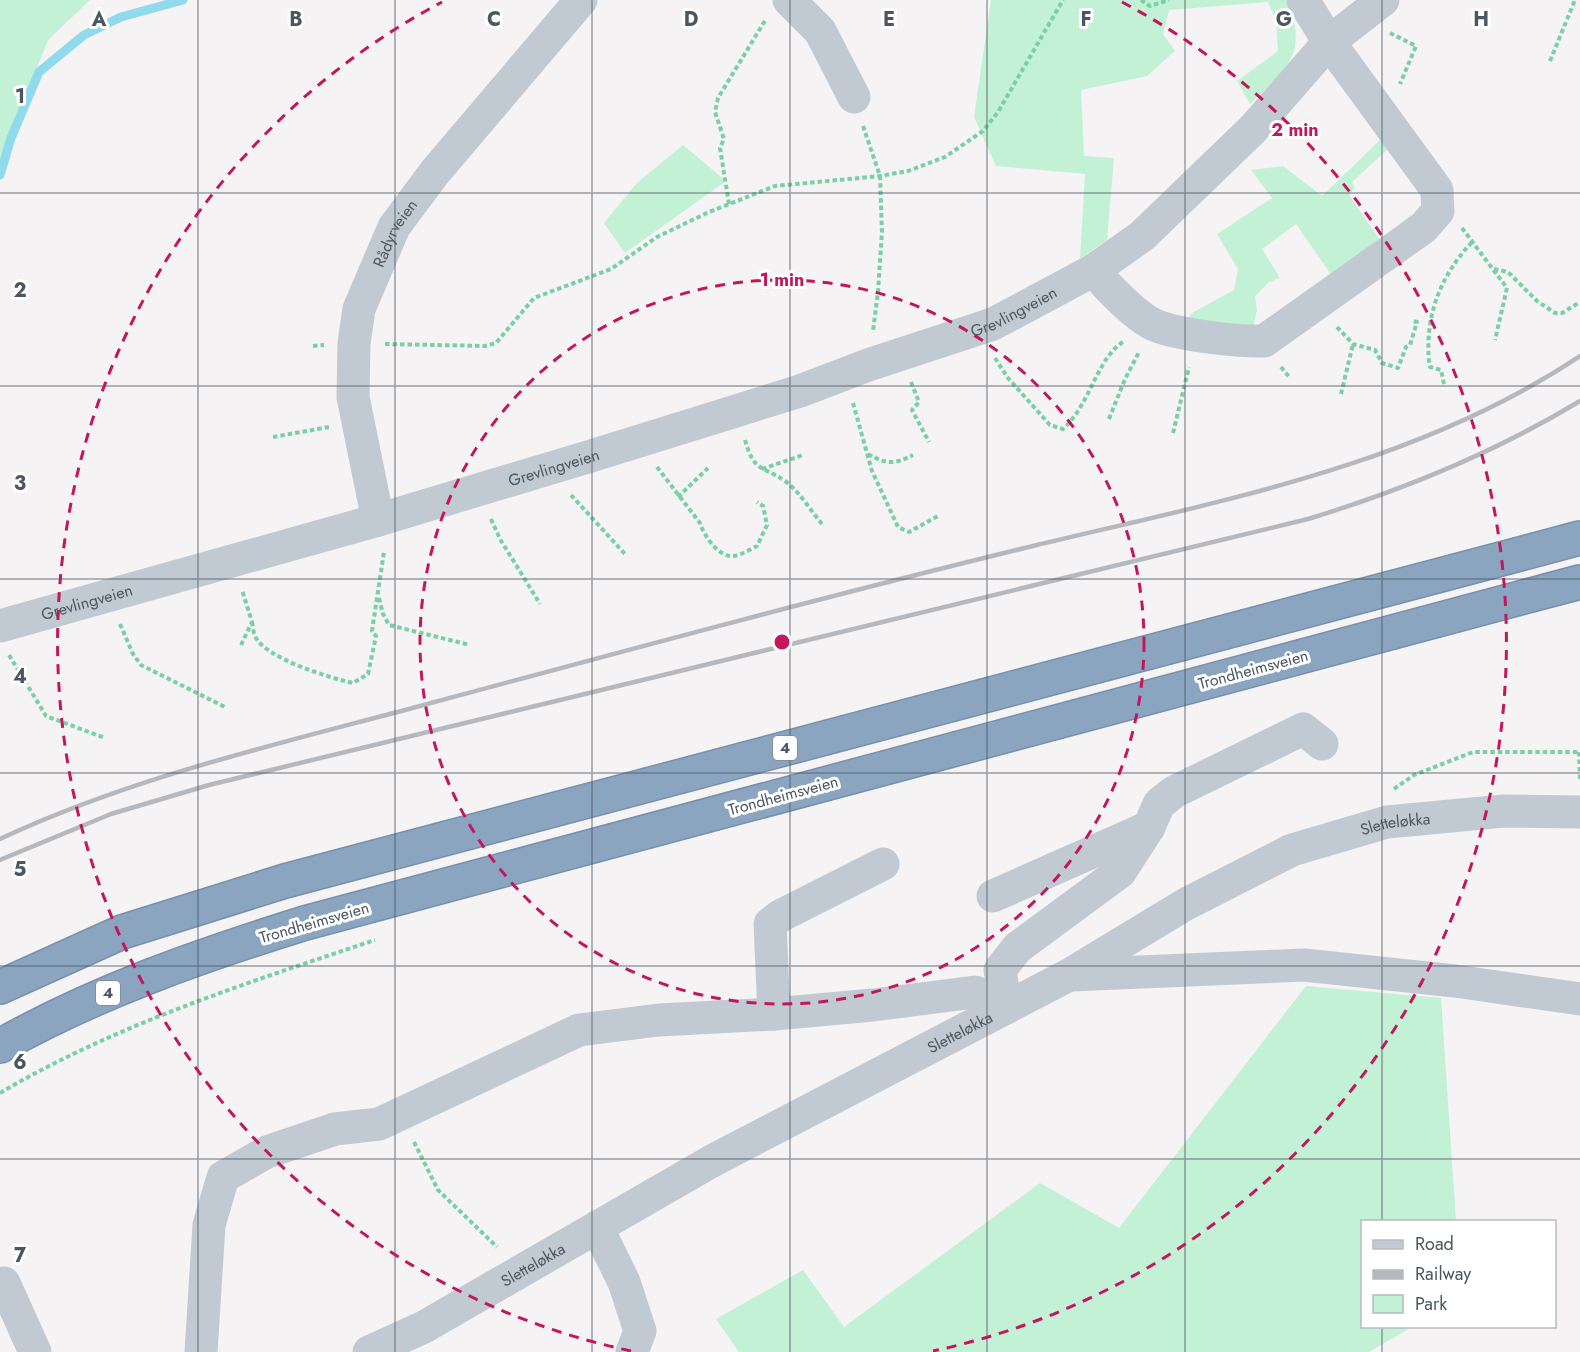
<svg xmlns="http://www.w3.org/2000/svg" width="1580" height="1352" font-family="Jost,sans-serif">
	<style>
		.green { fill: #c3f1d5 }
		.lines { fill: none; stroke-linecap: round; stroke-linejoin: round }
		.stream { stroke: #90daee; stroke-width: 9 }
		.highway-casing { stroke: #7690ad; stroke-width: 36 }
		.path { stroke: #7ad0a6; stroke-width: 4; stroke-dasharray: 4.5 3; stroke-linecap: butt }
		.minor { stroke: #c1cad2; stroke-width: 33 }
		.highway { stroke: #8ba5c1; stroke-width: 33 }
		.rail { stroke: #b5b8bd; stroke-width: 4.5 }
		.grid { fill: none; stroke: #4a5661; stroke-width: 1.5; stroke-opacity: 0.55 }
		.ring { fill: none; stroke: #c2185b; stroke-width: 3; stroke-dasharray: 10 8 }
		.labels { text-anchor: middle; stroke-width: 6; stroke-linejoin: round; paint-order: stroke }
		.shield { fill: #fff; stroke: #808990; stroke-width: 1.5 }
		.shield-label { font-size: 15px; font-weight: bold; fill: #4a5661 }
		.street-label { font-size: 16px; fill: #4a5661; stroke: #fff }
		.grid-label { font-size: 20px; text-anchor: middle; font-weight: bold; fill: #4a5661; stroke: #fff; stroke-width: 6; stroke-linejoin: round; paint-order: stroke }
		.centre { fill: #c2185b; stroke: #fff; stroke-width: 3 }
		.ring-label { font-size: 18px; text-anchor: middle; font-weight: bold; fill: #c2185b; stroke: #fff; stroke-width: 6; stroke-linejoin: round; paint-order: stroke }
	</style>
	<rect width="100%" height="100%" fill="#f5f3f3"/>
	<g class="green">
		<path d="M0 0H90L48 40 0 160Z"/>
		<path d="M991 0H1287C1309 54 1287 68 1250 104L1237 81 1278 51 1276 21 1268 2 1169 10 1163 34 1175 51 1147 76 1081 90 1084 156 1114 158 1107 240 1080 259 1085 174 996 166 974 117Z"/>
		<path d="M1381 139 1388 149 1352 182 1355 188 1349 195 1380 240 1411 215 1419 221 1339 286 1296 224 1262 249 1280 278 1269 282 1255 296 1257 310 1251 336 1185 323 1192 313 1234 290 1238 269 1217 234 1272 198 1251 170 1283 166 1322 196Z"/>
		<path d="M683 145 726 181 625 253 604 223 636 184Z"/>
		<path d="M1306 986 1441 998 1456 1221 1362 1222V1326L1412 1327 1369 1352H739L716 1319 803 1270 844 1327 1040 1183 1119 1228Z"/>
	</g>
	<g class="lines">
		<path class="stream" d="M0 175 11 138 39 72 84 35 121 17 183 0"/>
		<g class="highway-casing">
			<g id="highway">
				<path d="M0 987 122 932 285 881 1580 538"/>
				<path d="M0 1046C96 992 199 956 305 923L1580 582"/>
			</g>
		</g>
		<g class="path">
			<path d="M1141 0 1150 6 1169 0"/>
			<path d="M1390 33 1416 46 1400 84"/>
			<path d="M1550 61 1575 0"/>
			<path d="M863 126 880 176 882 232 878 292 873 331"/>
			<path d="M729 204 720 148 724 139 715 112 718 98 766 19"/>
			<path d="M1462 228 1507 288 1495 340"/>
			<path d="M1494 269 1508 272 1537 301 1555 313H1562L1580 302"/>
			<path d="M1337 327 1353 344 1375 350 1382 363 1398 368 1406 347 1410 345 1417 322 1413 321"/>
			<path d="M385 344 485 346 496 343 534 298 611 269 657 237 709 212 775 186 880 176 908 171 945 157 983 131 998 112 1063 0"/>
			<path d="M313 346 324 345"/>
			<path d="M995 358 1008 378 1050 425 1063 429C1090 405 1097 358 1123 342"/>
			<path d="M1281 367 1289 377"/>
			<path d="M911 382 919 402 912 410 929 442"/>
			<path d="M1444 384 1441 370 1430 367 1429 361C1425 314 1441 275 1473 241"/>
			<path d="M1341 394 1353 344"/>
			<path d="M853 403 872 471 898 527 909 532 938 516"/>
			<path d="M1109 419 1125 379 1139 352"/>
			<path d="M1173 433 1189 367"/>
			<path d="M273 437 329 427"/>
			<path d="M745 440C754 472 761 465 785 481 799 491 811 511 822 524"/>
			<path d="M868 454C886 464 894 465 913 455"/>
			<path d="M657 467 700 523C704 536 719 558 734 556 741 555 751 549 757 546L767 525 763 506 757 502"/>
			<path d="M762 469 803 455"/>
			<path d="M571 495 625 554"/>
			<path d="M678 497 708 468"/>
			<path d="M491 519 500 539 540 604"/>
			<path d="M379 598 383 614 389 625 470 645"/>
			<path d="M252 622C253 626 253 632 255 636 264 658 330 678 353 683L368 674 376 636 372 631 384 552"/>
			<path d="M120 624 133 654 141 665 227 708"/>
			<path d="M241 645 252 622 242 590"/>
			<path d="M9 655 46 716 105 738"/>
			<path d="M1579 752 1580 781"/>
			<path d="M1394 789 1414 775 1473 752H1580"/>
			<path d="M0 1093C117 1024 247 983 375 940"/>
			<path d="M414 1142 438 1190 497 1247"/>
		</g>
		<g class="minor">
			<path d="M789 0 820 31 854 97"/>
			<path d="M1094 270C1106 286 1138 319 1157 326 1180 335 1238 342 1264 341L1423 228 1438 211 1437 190 1329 42 1303 0"/>
			<path id="s1" d="M378 520 353 397 354 343 359 309 394 227 435 172 581 0"/>
			<path id="s2" d="M0 626 378 520 591 456 800 391 868 365 993 324 1094 270 1142 236 1253 129 1329 42 1383 0"/>
			<path d="M993 896 1149 827"/>
			<path d="M1071 975 1304 965 1455 981 1580 999"/>
			<path d="M1006 1008 1000 970 1017 948 1120 872 1149 827 1159 804 1174 792 1303 729 1322 744"/>
			<path d="M774 1014 770 924 780 916 883 864"/>
			<path d="M597 1227 624 1282 640 1331 632 1352"/>
			<path d="M4 1283 35 1352"/>
			<path d="M201 1352 209 1225 223 1177 267 1152 335 1129 379 1124 579 1030 659 1020 774 1014 873 1005 975 992 1006 1008"/>
			<path id="s3" d="M369 1352 424 1327 712 1161 1067 976 1186 904 1292 850 1387 822 1504 811 1580 812"/>
		</g>
		<use href="#highway" class="highway"/>
		<g class="rail">
			<path d="M0 839C133 777 278 744 420 706 624 651 827 596 1033 546 1220 501 1417 465 1580 356"/>
			<path d="M0 860 111 814 209 785 1308 519C1403 490 1494 453 1580 401"/>
		</g>
	</g>
	<path class="grid" d="M198 0V1352M395 0V1352M592 0V1352M790 0V1352M987 0V1352M1185 0V1352M1382 0V1222M0 193H1580M0 386H1580M0 579H1580M0 773H1580M0 966H1580M0 1159H1580M1382 1326V1352"/>
	<g class="ring">
		<circle cx="782" cy="642" r="362"/>
		<path d="M631 1351A725 725 0 0 1 442 2M1122 2A725 725 0 0 1 933 1351"/>
	</g>
	<g class="labels">
		<g class="shield">
			<rect x="773" y="736" width="24" height="24" rx="4.5"/>
			<rect x="96" y="981" width="24" height="24" rx="4.5"/>
		</g>
		<g class="shield-label">
			<text x="785" y="753">4</text>
			<text x="108" y="998">4</text>
		</g>
		<g class="street-label">
			<text dy="6" stroke="none"><textPath href="#s1" startOffset="298">Rådyrveien</textPath></text>
			<text dy="6" stroke="none"><textPath href="#s2" startOffset="1062">Grevlingveien</textPath></text>
			<text dy="6" stroke="none"><textPath href="#s2" startOffset="576">Grevlingveien</textPath></text>
			<text dy="6" stroke="none"><textPath href="#s2" startOffset="90">Grevlingveien</textPath></text>
			<text transform="translate(1253 669) rotate(-15)" y="6">Trondheimsveien</text>
			<text transform="translate(783 795) rotate(-15)" y="6">Trondheimsveien</text>
			<text dy="6" stroke="none"><textPath href="#s3" startOffset="1158">Sletteløkka</textPath></text>
			<text transform="translate(314 922) rotate(-16)" y="6">Trondheimsveien</text>
			<text dy="6" stroke="none"><textPath href="#s3" startOffset="672">Sletteløkka</textPath></text>
			<text dy="6" stroke="none"><textPath href="#s3" startOffset="186">Sletteløkka</textPath></text>
		</g>
	</g>
	<g class="grid-label">
		<text x="99" y="26">A</text>
		<text x="296" y="26">B</text>
		<text x="494" y="26">C</text>
		<text x="691" y="26">D</text>
		<text x="889" y="26">E</text>
		<text x="1086" y="26">F</text>
		<text x="1284" y="26">G</text>
		<text x="1481" y="26">H</text>
		<text x="20" y="103">1</text>
		<text x="20" y="297">2</text>
		<text x="20" y="490">3</text>
		<text x="20" y="683">4</text>
		<text x="20" y="876">5</text>
		<text x="20" y="1069">6</text>
		<text x="20" y="1262">7</text>
	</g>
	<circle cx="782" cy="642" r="9" class="centre"/>
	<g class="ring-label">
		<text x="1295" y="136">2 min</text>
		<text x="782" y="286">1 min</text>
	</g>
	<rect x="1361" y="1220" width="195" height="108" fill="#ffffff" stroke="#b7bbc0" stroke-width="1.5"/>
	<rect x="1373" y="1240" width="30" height="9" fill="#c1cad2" stroke="#b7bbc0" stroke-width="1.5"/>
	<text x="1415" y="1250" font-size="18" fill="#4a5661">Road</text>
	<rect x="1373" y="1270" width="30" height="9" fill="#b5b8bd" stroke="#b7bbc0" stroke-width="1.5"/>
	<text x="1415" y="1280" font-size="18" fill="#4a5661">Railway</text>
	<rect x="1373" y="1295" width="30" height="18" fill="#c3f1d5" stroke="#b7bbc0" stroke-width="1.5"/>
	<text x="1415" y="1310" font-size="18" fill="#4a5661">Park</text>
</svg>
